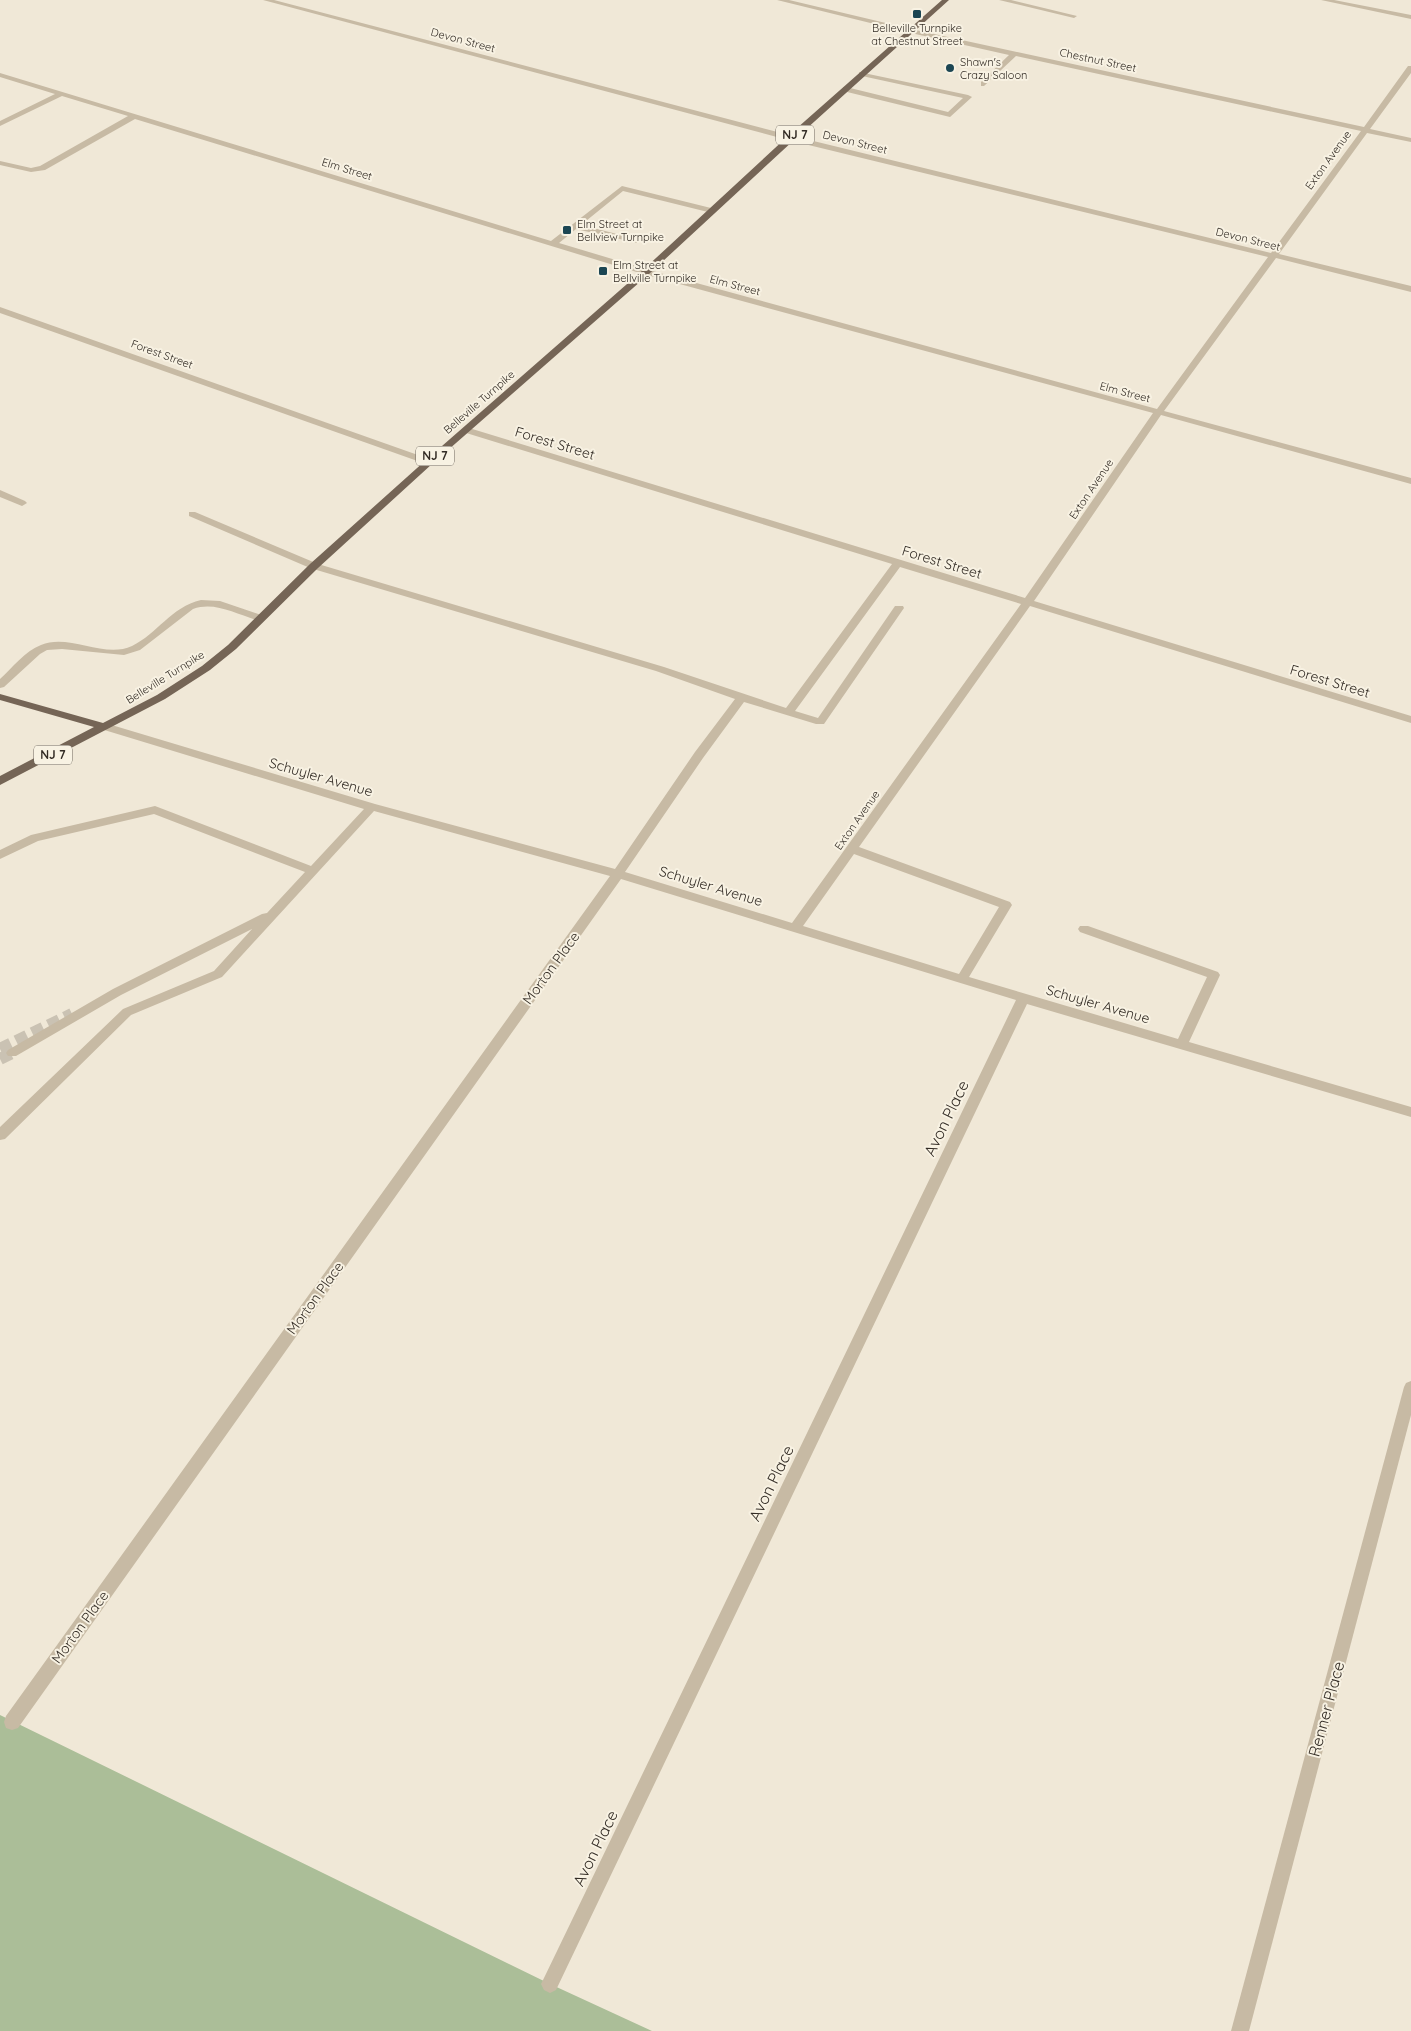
<svg xmlns="http://www.w3.org/2000/svg" width="1411" height="2031" font-family="Quicksand,sans-serif">
	<style>
		.green { fill: #abbe98 }
		.lines { fill: none; stroke-linecap: round; stroke-linejoin: round }
		.minor-tunnel { stroke: #cac2b3; stroke-width: 12; stroke-dasharray: 12 6; stroke-linecap: butt }
		.minor { fill: #c7baa4; fill-rule: evenodd }
		.major { fill: #756556; fill-rule: evenodd }
		.poi-dot { fill: #1c4653; stroke: #f8f2e3; stroke-width: 2 }
		.labels { text-anchor: middle; stroke-width: 4; stroke-linejoin: round; paint-order: stroke }
		.far-poi-label { font-size: 11px; fill: #332c25; stroke: #f8f2e3; text-anchor: start }
		.far-street-label { font-size: 11px; fill: #332c25; stroke: #f8f2e3 }
		.shield { fill: #f8f2e3; stroke: #6e675e; stroke-width: 1 }
		.shield-label { font-size: 12px; font-weight: bold; fill: #332c25 }
		.street-label { font-size: 14px; fill: #332c25; stroke: #f8f2e3 }
		.near-street-label { font-size: 16px; fill: #332c25; stroke: #f8f2e3 }
	</style>
	<rect width="100%" height="100%" fill="#f0e8d7"/>
	<path class="green" d="M0 1715 550 1984 652 2031H0Z"/>
	<g class="lines">
		<g class="minor-tunnel">
			<path d="M0 1049 72 1014"/>
			<path d="M0 1059 12 1053"/>
		</g>
		<g class="minor">
			<path d="M263 0H274L793 136 1271 253 1361 131 1016 56 984 86H981V82L1009 55 911 33 777 0H789L911 29 1364 127 1408 66H1411V73L1370 129 1411 138V142L1367 133 1279 254 1411 286V292L1276 258 1164 411 1411 478V484L1161 415 1034 601 1411 716V723L1030 606 859 847 1010 902 1012 905 969 977 1178 1039 1207 977 1080 932 1078 929 1080 926H1088L1218 972 1220 975 1189 1042 1411 1107V1117L1027 1004 556 1990 550 1993 544 1990 541 1984 544 1978 1016 1000 621 879 18 1728 12 1730 6 1728 4 1722 6 1716 610 876 374 811 222 977 131 1015 5 1139 0 1140V1127L123 1009 214 971 252 929 121 995 16 1056H8L6 1053 8 1050 113 989 262 914 267 913 305 872 154 814 38 841 0 859V850L31 835 155 806 311 866 364 809 101 729 100 727 101 725 105 723 375 804 615 869 695 752 735 699 656 671 310 568 189 516V512H195L318 564 664 667 786 708 892 564 463 432V428H469L1025 598 1153 413 643 274 135 119 45 170 31 172 0 165V161L31 168 40 166 128 116 62 96 0 126V121L55 94 0 77V73L551 241 622 186 715 209V213H712L623 191 581 225 637 239V243L576 229 559 243 649 270 1157 409 1268 257 788 140ZM900 567 1021 604 792 923 625 872 703 758 744 702 816 724H824L904 608 903 606H895L818 718 795 711ZM854 854 999 907 959 974 803 926Z"/>
			<path d="M999 0H1011L1077 16 1074 18Z"/>
			<path d="M1321 0H1334L1411 15V19Z"/>
			<path d="M859 72 968 95 972 97 950 117 843 91V87H846L948 112 963 98 862 76H859Z"/>
			<path d="M0 307 432 460 434 462 429 465 426 464 0 313Z"/>
			<path d="M0 490 25 501 27 503 22 506 0 497Z"/>
			<path d="M201 600 220 601 264 616 265 618 260 621C237 615 216 601 193 609L140 650 124 655 62 649 47 650 40 654 4 687 0 688V679C12 668 25 651 41 645 69 633 104 659 132 646 157 634 171 607 201 600Z"/>
			<path d="M1411 1381V1415L1249 2031H1231L1404 1387 1406 1383Z"/>
		</g>
		<path class="major" d="M942 0H949L794 140 649 274 432 464 318 568 236 649 210 670 165 699 0 785V776L94 727 0 700V694L103 723 157 695 202 666 228 645 310 564 426 460 643 270 788 136Z"/>
	</g>
	<g class="poi-dot">
		<rect x="912" y="9" width="10" height="10" rx="2.5"/>
		<circle cx="950" cy="68" r="5"/>
		<rect x="562" y="225" width="10" height="10" rx="2.5"/>
		<rect x="598" y="266" width="10" height="10" rx="2.5"/>
	</g>
	<g class="labels">
		<g class="far-poi-label">
			<text x="917" y="32" text-anchor="middle">Belleville Turnpike<tspan x="917" dy="13">at Chestnut Street</tspan></text>
			<text x="960" y="66">Shawn's<tspan x="960" dy="13">Crazy Saloon</tspan></text>
			<text x="577" y="228">Elm Street at<tspan x="577" dy="13">Bellview Turnpike</tspan></text>
			<text x="613" y="269">Elm Street at<tspan x="613" dy="13">Bellville Turnpike</tspan></text>
		</g>
		<g class="far-street-label">
			<text transform="translate(463 40) rotate(15)" y="4">Devon Street</text>
			<text transform="translate(1098 60) rotate(12)" y="4">Chestnut Street</text>
			<text transform="translate(855 142) rotate(14)" y="4">Devon Street</text>
			<text transform="translate(1328 160) rotate(-54)" y="4">Exton Avenue</text>
			<text transform="translate(347 169) rotate(17)" y="4">Elm Street</text>
			<text transform="translate(1248 239) rotate(14)" y="4">Devon Street</text>
			<text transform="translate(735 285) rotate(15)" y="4">Elm Street</text>
			<text transform="translate(162 354) rotate(20)" y="4">Forest Street</text>
			<text transform="translate(1125 392) rotate(15)" y="4">Elm Street</text>
			<text transform="translate(479 402) rotate(-41)" y="4">Belleville Turnpike</text>
			<text transform="translate(1091 489) rotate(-56)" y="4">Exton Avenue</text>
			<text transform="translate(165 677) rotate(-32)" y="4">Belleville Turnpike</text>
			<text transform="translate(857 820) rotate(-55)" y="4">Exton Avenue</text>
		</g>
		<g class="shield">
			<rect x="776" y="125.5" width="38" height="19" rx="4"/>
			<rect x="416" y="446.5" width="38" height="19" rx="4"/>
			<rect x="34" y="745.5" width="38" height="19" rx="4"/>
		</g>
		<g class="shield-label">
			<text x="795" y="139">NJ 7</text>
			<text x="435" y="460">NJ 7</text>
			<text x="53" y="759">NJ 7</text>
		</g>
		<g class="street-label">
			<text transform="translate(555 443) rotate(17)" y="5">Forest Street</text>
			<text transform="translate(942 562) rotate(17)" y="5">Forest Street</text>
			<text transform="translate(1330 681) rotate(17)" y="5">Forest Street</text>
			<text transform="translate(321 777) rotate(16)" y="5">Schuyler Avenue</text>
			<text transform="translate(711 886) rotate(17)" y="5">Schuyler Avenue</text>
			<text transform="translate(551 968) rotate(-54)" y="5">Morton Place</text>
			<text transform="translate(1098 1004) rotate(16)" y="5">Schuyler Avenue</text>
			<text transform="translate(315 1298) rotate(-54)" y="5">Morton Place</text>
			<text transform="translate(80 1627) rotate(-54)" y="5">Morton Place</text>
		</g>
		<g class="near-street-label">
			<text transform="translate(946 1118) rotate(-64)" y="6">Avon Place</text>
			<text transform="translate(771 1483) rotate(-64)" y="6">Avon Place</text>
			<text transform="translate(1326 1709) rotate(-75)" y="6">Renner Place</text>
			<text transform="translate(595 1848) rotate(-64)" y="6">Avon Place</text>
		</g>
	</g>
</svg>
